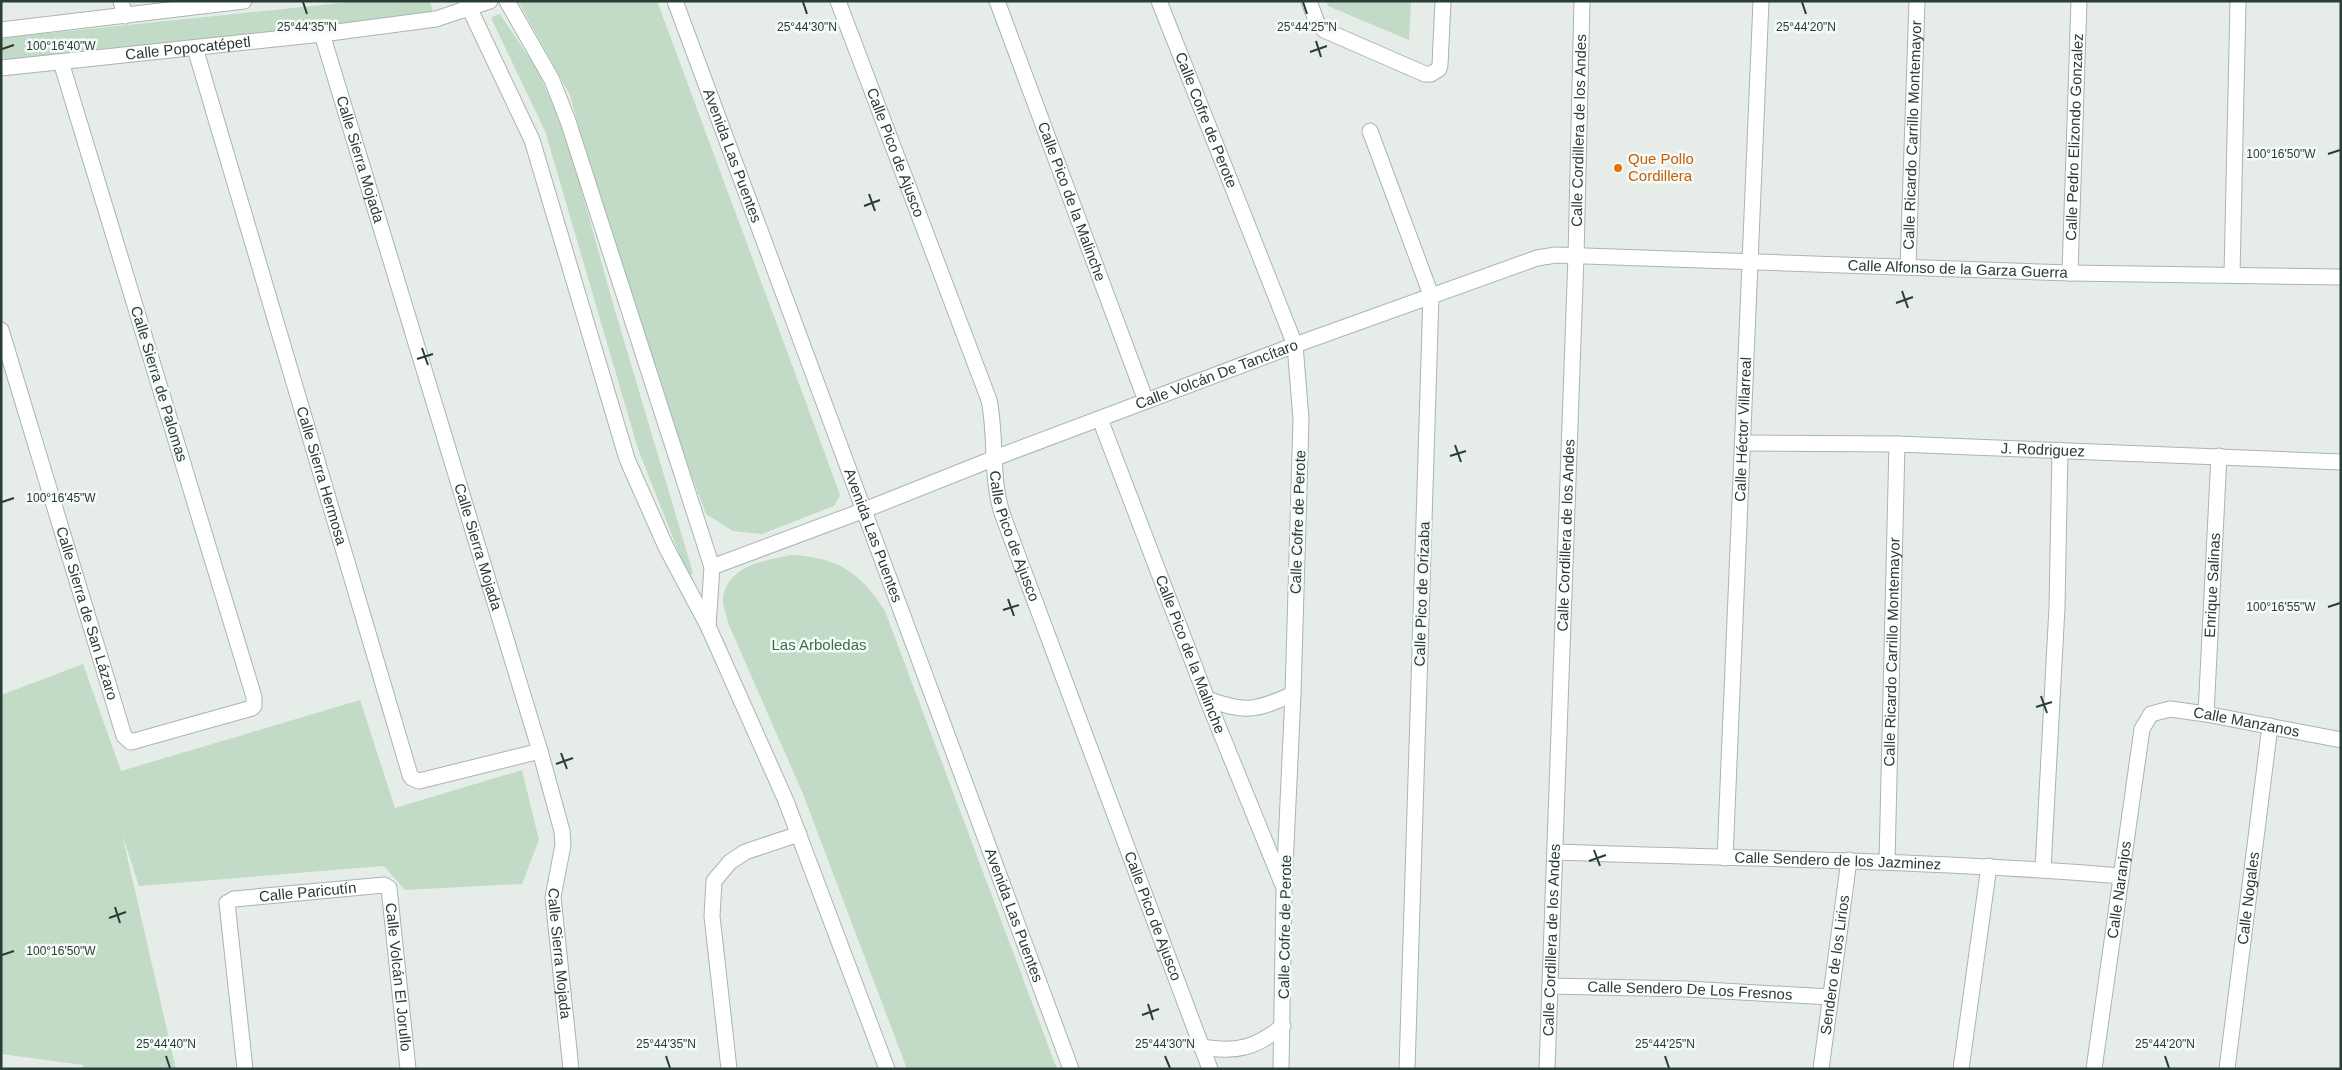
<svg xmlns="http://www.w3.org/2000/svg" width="2342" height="1070" font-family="Helvetica,sans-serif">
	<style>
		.green { fill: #c1dbc7 }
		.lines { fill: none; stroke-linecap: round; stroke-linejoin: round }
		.minor-casing { stroke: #a9b5b0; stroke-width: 17 }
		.tertiary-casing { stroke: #a9b5b0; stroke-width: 17 }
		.minor { stroke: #fff; stroke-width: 15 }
		.tertiary { stroke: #fff; stroke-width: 15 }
		.ticks { fill: none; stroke: #273d36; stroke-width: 2 }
		.food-dot { fill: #e8710a; stroke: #f6faf8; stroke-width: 2 }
		.labels { text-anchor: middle; stroke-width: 5; stroke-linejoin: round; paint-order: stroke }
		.street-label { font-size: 15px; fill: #273d36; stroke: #f6faf8 }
		.food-label { font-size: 15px; fill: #c56008; stroke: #f6faf8; text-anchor: start }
		.park-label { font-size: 15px; fill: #366f48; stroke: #f6faf8 }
		.ticks-label { font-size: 12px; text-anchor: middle; fill: #273d36; stroke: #f6faf8; stroke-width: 5; stroke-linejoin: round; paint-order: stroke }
	</style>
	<rect width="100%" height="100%" fill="#e6ede9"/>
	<g class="green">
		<path d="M360 1H430L435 18 4 61 1 38Z"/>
		<path d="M518 1H657L838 489 840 496 834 506 762 534 733 531 706 514 690 472 588 161 570 95Z"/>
		<path d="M1326 1H1411L1409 40 1328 6Z"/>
		<path d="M500 14 536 68 565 131 614 307 693 573 688 576 638 449 545 131 492 20V17Z"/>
		<path d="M791 555C838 557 861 573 885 611L1057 1069H907L803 794 728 623C727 616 722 604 723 597 730 564 764 561 791 555Z"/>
		<path d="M83 664 121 771 360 700 395 808 522 770 539 840 522 884 405 890 384 866 139 886 122 834 176 1069H83V1065L1 1054V695Z"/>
	</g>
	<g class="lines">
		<g class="minor-casing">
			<g id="minor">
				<path d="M121 1 125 16"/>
				<path id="s1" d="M838 1 989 400C997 438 990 479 1003 516L1210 1069"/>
				<path id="s2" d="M997 1 1146 401"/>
				<path id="s3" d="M1159 1 1295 345 1301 419 1293 694 1284 889 1281 1069"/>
				<path d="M1309 1 1317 23 1324 30 1425 74H1431L1439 69 1440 65 1443 1"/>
				<path d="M1 30 244 1"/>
				<path id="s4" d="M322 34 540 751 562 831 563 845 553 897 571 1069"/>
				<path id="s5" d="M195 48 410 775 412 778 419 781 540 751"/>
				<path id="s6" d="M1 68 322 34 436 19 490 1"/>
				<path d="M1370 131 1431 295 1407 1069"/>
				<path id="s7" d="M1908 267 1917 1"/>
				<path id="s8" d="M2070 273 2079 1"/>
				<path d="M2232 275 2238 1"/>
				<path id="s9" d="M1 330 124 736 131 742 252 708 254 706V697L61 62"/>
				<path id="s10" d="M1100 419 1207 699 1282 883"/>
				<path id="s11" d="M1744 443 1897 444 2341 462"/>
				<path id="s12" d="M862 511 995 458 1295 345 1537 258 1556 255 2070 273 2341 277"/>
				<path d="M1207 699C1246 713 1255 711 1293 694"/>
				<path id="s13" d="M2206 714 2219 456"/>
				<path id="s14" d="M1556 852C1744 859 1933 860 2121 876"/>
				<path id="s15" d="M1725 858 1761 1"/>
				<path id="s16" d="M1887 861 1897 444"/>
				<path d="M2043 869 2057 607 2060 450"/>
				<path id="s17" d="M1550 986 1687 989 1830 997"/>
				<path d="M1201 1047C1237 1053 1255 1048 1283 1026"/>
				<path id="s18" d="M245 1069 227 903 234 899 384 885 389 888 408 1069"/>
				<path d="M729 1069 712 916 714 881 730 862 745 852 799 834"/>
				<path id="s19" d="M1821 1069 1849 860"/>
				<path d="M1961 1069 1989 866"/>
				<path id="s20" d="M2094 1069 2142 729 2151 714 2170 709 2206 714 2341 740"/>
				<path id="s21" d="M2227 1069 2270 726"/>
			</g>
		</g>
		<g class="tertiary-casing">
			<g id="tertiary">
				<path d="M466 1 532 140 627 459 666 547 708 626 786 801 887 1069"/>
				<path d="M507 1 552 80 568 121 712 567 708 626"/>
				<path id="s22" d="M675 1 1071 1069"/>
				<path d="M712 567 862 511"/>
				<path id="s23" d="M1547 1069 1576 256 1582 1"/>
			</g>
		</g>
		<use href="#minor" class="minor"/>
		<use href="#tertiary" class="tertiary"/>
	</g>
	<path class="ticks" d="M303 2 307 14M803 2 807 14M1303 2 1307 14M1802 2 1806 14M1316 41 1321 57M2 49 14 45M1310 52 1327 46M2328 154 2340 150M869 194 875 211M864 206 880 200M1902 291 1908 308M1896 303 1913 297M422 348 428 365M417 359 433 354M1455 445 1461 462M1450 456 1466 451M2 502 14 498M1008 599 1014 616M2328 607 2340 603M1003 610 1019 605M2041 696 2047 713M2036 707 2052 702M561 753 567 769M556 764 573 758M1594 850 1600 866M1589 861 1606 855M115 907 120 923M109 918 126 912M2 955 14 951M1148 1004 1153 1020M1142 1015 1159 1009M166 1056 170 1068M666 1056 670 1068M1165 1056 1170 1068M1665 1056 1669 1068M2165 1056 2169 1068"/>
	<circle class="food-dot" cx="1618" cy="168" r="5"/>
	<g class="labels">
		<g class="street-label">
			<text dy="5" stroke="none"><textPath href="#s6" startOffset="188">Calle Popocatépetl</textPath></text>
			<text dy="5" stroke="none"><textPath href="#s3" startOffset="128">Calle Cofre de Perote</textPath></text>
			<text dy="5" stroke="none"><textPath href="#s23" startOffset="939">Calle Cordillera de los Andes</textPath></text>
			<text dy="5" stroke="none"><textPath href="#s7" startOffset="132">Calle Ricardo Carrillo Montemayor</textPath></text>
			<text dy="5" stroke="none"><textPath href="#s8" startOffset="136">Calle Pedro Elizondo Gonzalez</textPath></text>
			<text dy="5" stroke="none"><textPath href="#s1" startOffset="162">Calle Pico de Ajusco</textPath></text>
			<text dy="5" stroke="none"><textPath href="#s22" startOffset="165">Avenida Las Puentes</textPath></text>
			<text dy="5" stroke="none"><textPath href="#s4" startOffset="131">Calle Sierra Mojada</textPath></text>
			<text dy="5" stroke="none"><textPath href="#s2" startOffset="214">Calle Pico de la Malinche</textPath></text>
			<text dy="5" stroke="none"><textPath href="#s12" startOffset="1142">Calle Alfonso de la Garza Guerra</textPath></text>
			<text dy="5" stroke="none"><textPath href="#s12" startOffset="380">Calle Volcán De Tancítaro</textPath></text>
			<text transform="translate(159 384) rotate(73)" y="5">Calle Sierra de Palomas</text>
			<text dy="5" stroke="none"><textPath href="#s15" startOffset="429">Calle Héctor Villarreal</textPath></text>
			<text dy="5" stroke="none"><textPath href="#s11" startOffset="299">J. Rodriguez</textPath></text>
			<text dy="5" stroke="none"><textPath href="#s5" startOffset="446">Calle Sierra Hermosa</textPath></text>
			<text transform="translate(1298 522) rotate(-88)" y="5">Calle Cofre de Perote</text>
			<text dy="5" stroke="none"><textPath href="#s22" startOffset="570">Avenida Las Puentes</textPath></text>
			<text dy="5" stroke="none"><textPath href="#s23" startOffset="534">Calle Cordillera de los Andes</textPath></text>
			<text dy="5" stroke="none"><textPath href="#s1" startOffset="566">Calle Pico de Ajusco</textPath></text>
			<text dy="5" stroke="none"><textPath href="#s4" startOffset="536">Calle Sierra Mojada</textPath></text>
			<text dy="5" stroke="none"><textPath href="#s13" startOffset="129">Enrique Salinas</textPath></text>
			<text transform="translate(1422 594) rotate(-88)" y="5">Calle Pico de Orizaba</text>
			<text dy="5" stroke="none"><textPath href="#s9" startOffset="296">Calle Sierra de San Lázaro</textPath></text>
			<text dy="5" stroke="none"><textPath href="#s16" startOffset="209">Calle Ricardo Carrillo Montemayor</textPath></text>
			<text dy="5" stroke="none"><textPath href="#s10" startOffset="252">Calle Pico de la Malinche</textPath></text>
			<text dy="5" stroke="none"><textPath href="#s20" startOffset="458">Calle Manzanos</textPath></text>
			<text dy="5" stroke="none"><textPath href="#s14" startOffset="282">Calle Sendero de los Jazminez</textPath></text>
			<text dy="5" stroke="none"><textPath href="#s20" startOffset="181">Calle Naranjos</textPath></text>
			<text dy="5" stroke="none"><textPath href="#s18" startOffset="249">Calle Paricutín</textPath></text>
			<text dy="5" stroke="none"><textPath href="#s21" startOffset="172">Calle Nogales</textPath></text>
			<text dy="5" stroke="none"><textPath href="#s22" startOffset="975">Avenida Las Puentes</textPath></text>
			<text dy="5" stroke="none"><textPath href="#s1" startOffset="971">Calle Pico de Ajusco</textPath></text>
			<text transform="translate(1285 927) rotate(-89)" y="5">Calle Cofre de Perote</text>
			<text dy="5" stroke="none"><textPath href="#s23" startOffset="129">Calle Cordillera de los Andes</textPath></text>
			<text dy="5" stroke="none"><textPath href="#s4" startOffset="956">Calle Sierra Mojada</textPath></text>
			<text dy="5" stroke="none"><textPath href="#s19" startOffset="105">Sendero de los Lirios</textPath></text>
			<text dy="5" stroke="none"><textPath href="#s18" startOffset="421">Calle Volcán El Jorullo</textPath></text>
			<text dy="5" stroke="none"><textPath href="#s17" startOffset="140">Calle Sendero De Los Fresnos</textPath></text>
		</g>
		<g class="food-label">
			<text x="1628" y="164">Que Pollo<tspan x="1628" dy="17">Cordillera</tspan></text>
		</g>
		<g class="park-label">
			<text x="819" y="650">Las Arboledas</text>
		</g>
	</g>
	<g class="ticks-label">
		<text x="307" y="31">25°44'35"N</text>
		<text x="807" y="31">25°44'30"N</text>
		<text x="1307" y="31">25°44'25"N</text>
		<text x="1806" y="31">25°44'20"N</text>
		<text x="61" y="50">100°16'40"W</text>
		<text x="2281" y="158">100°16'50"W</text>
		<text x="61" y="502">100°16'45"W</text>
		<text x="2281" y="611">100°16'55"W</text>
		<text x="61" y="955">100°16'50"W</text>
		<text x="166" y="1048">25°44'40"N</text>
		<text x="666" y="1048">25°44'35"N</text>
		<text x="1165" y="1048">25°44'30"N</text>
		<text x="1665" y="1048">25°44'25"N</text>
		<text x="2165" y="1048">25°44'20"N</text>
	</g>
	<rect width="2342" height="1070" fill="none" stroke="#273d36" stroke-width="5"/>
</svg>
